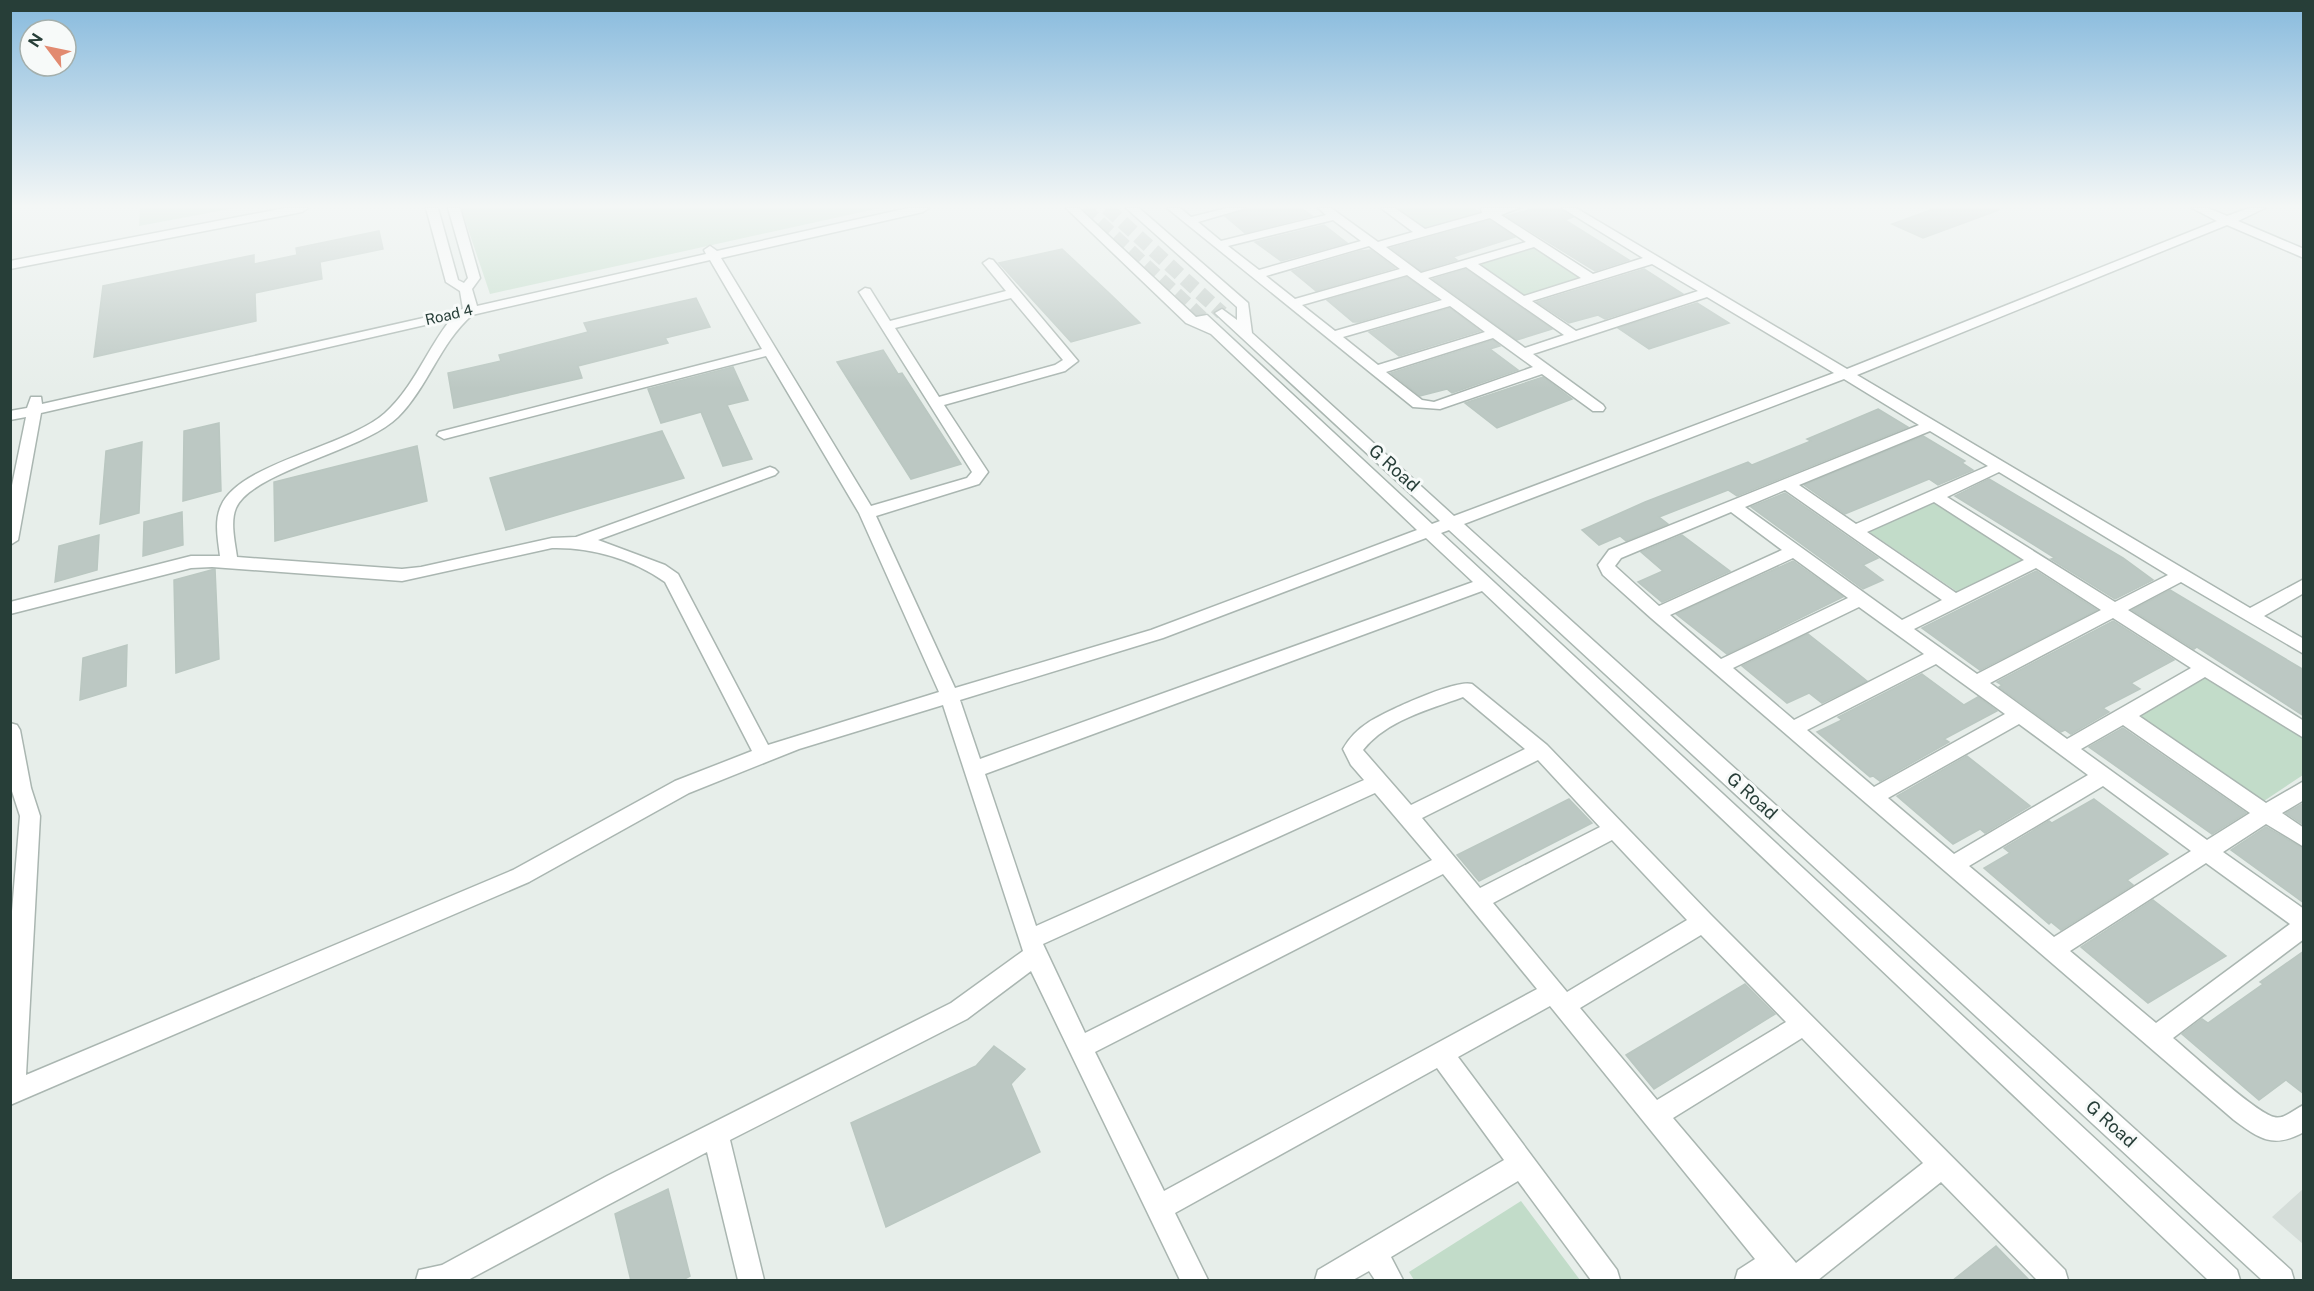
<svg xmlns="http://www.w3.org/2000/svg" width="2314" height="1291" font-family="'Public Sans',sans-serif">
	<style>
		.built { fill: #d5ddd9 }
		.green { fill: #c2dcc9 }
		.building { fill: #bcc8c3; stroke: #bac7c1; stroke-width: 1.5 }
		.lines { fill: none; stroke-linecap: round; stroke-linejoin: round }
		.minor-tunnel { stroke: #c1cbc6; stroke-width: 14; stroke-dasharray: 14 7; stroke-linecap: butt }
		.minor-casing { stroke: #aab6b1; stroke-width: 3 }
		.minor { fill: #fff; fill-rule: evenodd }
		.labels { text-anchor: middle; stroke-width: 6; stroke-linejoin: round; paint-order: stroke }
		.far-street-label { font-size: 15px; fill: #273e38; stroke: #f7faf9 }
		.street-label { font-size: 18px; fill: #273e38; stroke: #f7faf9 }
	</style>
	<rect width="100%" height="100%" fill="#e7eeea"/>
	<path class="built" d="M2303 1189V1244L2272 1217Z"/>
	<g class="green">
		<path d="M140 208H235L139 226Z"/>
		<path d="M461 208H880L490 294Z"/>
		<path d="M1395 208H1474L1480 212 1423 228Z"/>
		<path d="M1535 247 1581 279 1522 296 1477 263Z"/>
		<path d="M1935 501 2026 560 1959 593 1868 531Z"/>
		<path d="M2208 676 2303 737V775L2264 801 2140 716Z"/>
		<path d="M1521 1201 1580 1280H1414L1409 1272Z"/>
	</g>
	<g class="building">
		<path d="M1252 208H1301L1312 216 1245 233 1225 216Z"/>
		<path d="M1537 208H1560L1573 217 1565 220 1629 260 1595 271 1506 216Z"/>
		<path d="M1936 208H1999V210L1923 238 1892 224Z"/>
		<path d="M1490 220 1515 237 1453 257 1457 260 1421 271 1391 248Z"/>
		<path d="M1324 225 1347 243 1281 261 1255 242Z"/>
		<path d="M379 231 383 249 320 262 322 279 255 293 256 321 94 357 103 286 254 255V264L297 255 296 248Z"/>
		<path d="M1062 249 1108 292 1140 323 1071 342 999 263Z"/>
		<path d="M1371 250 1395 268 1316 291 1292 271 1360 251Z"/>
		<path d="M1466 269 1552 329 1517 340 1433 279Z"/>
		<path d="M1644 269 1683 294 1605 319 1598 315 1569 323 1537 302Z"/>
		<path d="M1407 277 1437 299 1358 322H1353L1327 300Z"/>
		<path d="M696 298 710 327 665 338 668 343 578 366 582 378 454 408 448 373 501 361 499 355 588 332 584 323Z"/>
		<path d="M1697 303 1729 323 1649 349 1618 328Z"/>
		<path d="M1450 308 1480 331 1399 356 1369 332Z"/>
		<path d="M1493 340 1500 346 1490 349 1518 370 1452 393 1447 389 1420 396 1391 373Z"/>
		<path d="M883 350 898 374 902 373 961 464 911 479 837 362Z"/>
		<path d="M733 367 748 400 727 405 752 459 723 466 701 412 661 423 648 389Z"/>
		<path d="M1543 377 1572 399 1497 428 1465 403Z"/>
		<path d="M1878 409 1908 427 1737 496 1728 490 1659 517 1668 524 1626 541 1620 536 1599 545 1582 530 1645 502 1748 462 1752 465 1811 441 1807 439Z"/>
		<path d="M219 423 221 491 183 501 184 431Z"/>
		<path d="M662 431 684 478 506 530 490 478Z"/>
		<path d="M1923 436 1965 461 1962 463 1973 470 1938 485 1929 479 1845 514 1804 485Z"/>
		<path d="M142 442 139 513 100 524 106 451Z"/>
		<path d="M417 446 427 501 275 541 274 482Z"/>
		<path d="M1989 479 2123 558 2153 580 2115 599 2051 559 2055 558 1955 496Z"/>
		<path d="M1785 493 1878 558 1863 565 1883 580 1863 589 1751 507Z"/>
		<path d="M182 512 183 545 143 556 144 522Z"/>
		<path d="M99 535 97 570 55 582 59 546Z"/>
		<path d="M1682 535 1730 571 1662 602 1638 582 1663 571 1641 552Z"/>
		<path d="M1793 561 1843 597 1727 654 1676 614Z"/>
		<path d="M215 569 219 659 176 673 174 580Z"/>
		<path d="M2036 571 2097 610 1980 670 1922 628Z"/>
		<path d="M2170 590 2304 670V716L2197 647 2194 649 2132 610Z"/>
		<path d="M2113 621 2174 660 2131 683 2140 689 2103 708 2109 712 2071 734 2065 730 2061 732 1999 687 2002 685 1997 682Z"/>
		<path d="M1808 634 1841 660 1867 681 1822 703 1809 693 1787 703 1742 666Z"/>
		<path d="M127 645 126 686 80 700 83 658Z"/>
		<path d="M1922 674 1964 705 1978 697 1997 711 1944 739 1949 742 1880 781 1873 776 1870 777 1817 732 1842 720 1838 717Z"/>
		<path d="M2123 728 2246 813 2212 834 2089 747Z"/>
		<path d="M1967 756 2030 806 1985 833 1980 829 1953 844 1897 796Z"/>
		<path d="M1569 799 1592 823 1479 881 1457 855Z"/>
		<path d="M2094 799 2168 854 2127 880 2133 885 2061 930 2051 922 2049 924 1984 868 2010 853 2004 848 2049 821 2052 823Z"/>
		<path d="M2304 803V825L2286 813Z"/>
		<path d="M2266 827 2304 849V903L2231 850Z"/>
		<path d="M2153 900 2226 956 2148 1003 2081 947Z"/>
		<path d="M2304 951V1094L2286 1080 2259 1100 2182 1034 2202 1019 2208 1023 2263 984 2260 982Z"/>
		<path d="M1745 984 1775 1014 1654 1089 1626 1055Z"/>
		<path d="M994 1046 1025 1069 1011 1084 1040 1152 886 1227 851 1123 976 1066Z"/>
		<path d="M668 1189 690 1276 681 1281H631L615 1214Z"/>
		<path d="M1996 1246 2030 1281H1952Z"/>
	</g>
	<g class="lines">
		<g class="minor-tunnel">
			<path d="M1084 208 1202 318"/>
			<path d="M1107 208 1222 313"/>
		</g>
		<g class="minor-casing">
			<g id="minor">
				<path d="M285 208H308L302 212 10 269V261Z"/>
				<path d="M426 208H438L458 280 464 283 468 278 448 208H460L480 278 472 289 477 306 706 254 704 250 710 246 717 251 908 208H929L923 212 721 258 871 506 967 478 972 472 859 292 865 288 870 289 890 321 1006 291 983 263 989 259 993 260 1078 361 1065 371 944 405 988 472 979 484 876 516 955 688 1151 630 1417 530 1211 334 1186 323 1066 208H1079L1196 317 1207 315 1432 524 1440 521 1215 313 1222 309 1237 320V307L1126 208H1139L1248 303 1252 333 1454 516 1834 373 1707 297 1533 354 1603 405 1605 408 1603 411H1593L1542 374 1440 409 1413 407 1167 208H1180L1191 217 1227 208H1246L1198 222 1221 241 1326 215 1318 208H1331L1378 242 1413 232 1381 208H1395L1425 229 1482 213 1481 208H1519L1501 215 1593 274 1643 258 1562 208H1576L1847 369 2217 221 2192 208H2208L2227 216 2249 208H2265L2238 221 2304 249V258L2227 225 1857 375 2250 608 2304 579V593L2264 616 2304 639V654L2181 582 2128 610 2304 721V738L2205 677 2139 716 2266 803 2304 781V800L2282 813 2304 828V847L2266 824 2223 852 2304 909V939L2173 1038C2191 1053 2256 1113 2274 1117 2284 1120 2294 1109 2304 1105V1132C2273 1149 2260 1139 2234 1120L1651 618 1603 575 1598 565 1609 550 1919 425 1844 379 1464 524 2291 1270 2294 1280H2262L1449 530 1441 533 2237 1270 2240 1280H2208L1482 591 985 774 1036 926 1364 780 1351 765 1343 749C1349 738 1358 729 1369 722 1385 712 1455 679 1472 684L1547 745 1711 915 2065 1270 2068 1280H2037L1941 1182 1818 1280H1735L1738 1270 1755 1259 1550 1006 1458 1057 1617 1270 1620 1280H1591L1518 1181 1391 1257 1403 1280H1375L1369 1271 1353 1280H1315L1318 1270 1504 1160 1437 1068 1175 1213 1208 1280H1180L1031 971 967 1019 730 1140 764 1280H738L707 1152 468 1280H416L419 1270 442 1265 607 1176 951 1003 1023 951 943 705 799 749 689 793 529 882 10 1105V935L20 816 10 785V723L17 725 20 730 31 788 40 816 26 1075 513 870 675 781 752 751 665 582C633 559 591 547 552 548L402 581 212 567 191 568 10 614V602L191 556H220C218 540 214 521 221 506 239 463 347 447 385 413 414 387 427 349 451 319L41 413 18 540 10 545V495L26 417 10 420V411L27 408 31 397H41L42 404 463 309 460 291 446 282ZM1490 218 1526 242 1421 273 1386 247ZM1333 220 1361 241 1259 270 1228 246ZM1369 246 1400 269 1295 299 1266 276ZM1534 247 1581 278 1524 296 1478 264ZM710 260 762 349 439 432 437 435 444 439 766 356 859 513 939 692 768 745 678 574 665 565 598 540 775 475 778 472 775 469 770 467 576 537 552 538 421 567 402 569 237 557C235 542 230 522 236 508 252 471 364 451 398 417 428 387 440 343 472 315ZM1652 264 1698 291 1576 331 1532 301ZM1466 267 1564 335 1525 348 1428 278ZM1407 275 1442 300 1335 331 1302 305ZM1011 298 1063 360 1055 365 939 397 895 328ZM1450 306 1485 332 1378 365 1343 337ZM1493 338 1533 367 1434 402 1422 400 1386 372ZM1930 431 1988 466 1856 524 1799 485ZM1999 472 2168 575 2115 602 1947 497ZM1785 490 1942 600 1902 620 1745 507ZM1934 502 2024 560 1956 593 1867 532ZM1731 512 1782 550 1659 606 1615 566 1621 558ZM1426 538 1473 582 980 759 960 700 1163 638ZM1793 558 1848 598 1721 659 1670 615ZM2036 568 2101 610 1977 674 1914 629ZM1859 607 1924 654 1794 720 1733 668ZM2113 618 2191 668 2067 739 1990 683ZM1936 664 2005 714 1874 787 1807 730ZM1463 697 1525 749 1411 805 1363 750C1387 720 1428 710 1463 697ZM2019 724 2088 775 1954 854 1888 798ZM2123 725 2250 813 2207 840 2081 749ZM1538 760 1600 827 1480 888 1422 818ZM2103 786 2191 851 2054 937 1969 866ZM1375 793 1432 860 1085 1033 1043 944ZM1612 840 1687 920 1567 992 1493 903ZM2206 863 2290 924 2156 1023 2070 951ZM1443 874 1537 989 1164 1191 1095 1052ZM1701 935 1786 1022 1657 1100 1580 1008ZM1802 1038 1923 1163 1796 1263 1673 1118Z"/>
			</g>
		</g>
		<use href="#minor" class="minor"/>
	</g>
	<linearGradient id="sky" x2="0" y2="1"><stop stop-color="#87badd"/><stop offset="0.53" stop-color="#f4f7f6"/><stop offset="1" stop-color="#f4f7f6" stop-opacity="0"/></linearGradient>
	<rect width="2314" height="389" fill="url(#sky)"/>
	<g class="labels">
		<g class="far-street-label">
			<text transform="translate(449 315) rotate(-13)" y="5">Road 4</text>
		</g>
		<g class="street-label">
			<text transform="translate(1394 468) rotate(42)" y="6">G Road</text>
			<text transform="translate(1752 796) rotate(42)" y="6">G Road</text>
			<text transform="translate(2111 1124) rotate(42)" y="6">G Road</text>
		</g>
	</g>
	<rect width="2314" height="1291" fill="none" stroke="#273e38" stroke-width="24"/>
	<g transform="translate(48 48) rotate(302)"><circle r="28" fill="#f7faf9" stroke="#a4afac" stroke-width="1.5"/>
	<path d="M0-4.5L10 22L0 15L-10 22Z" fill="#e28a70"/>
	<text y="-9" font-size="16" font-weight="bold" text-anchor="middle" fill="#273e38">N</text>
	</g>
</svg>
